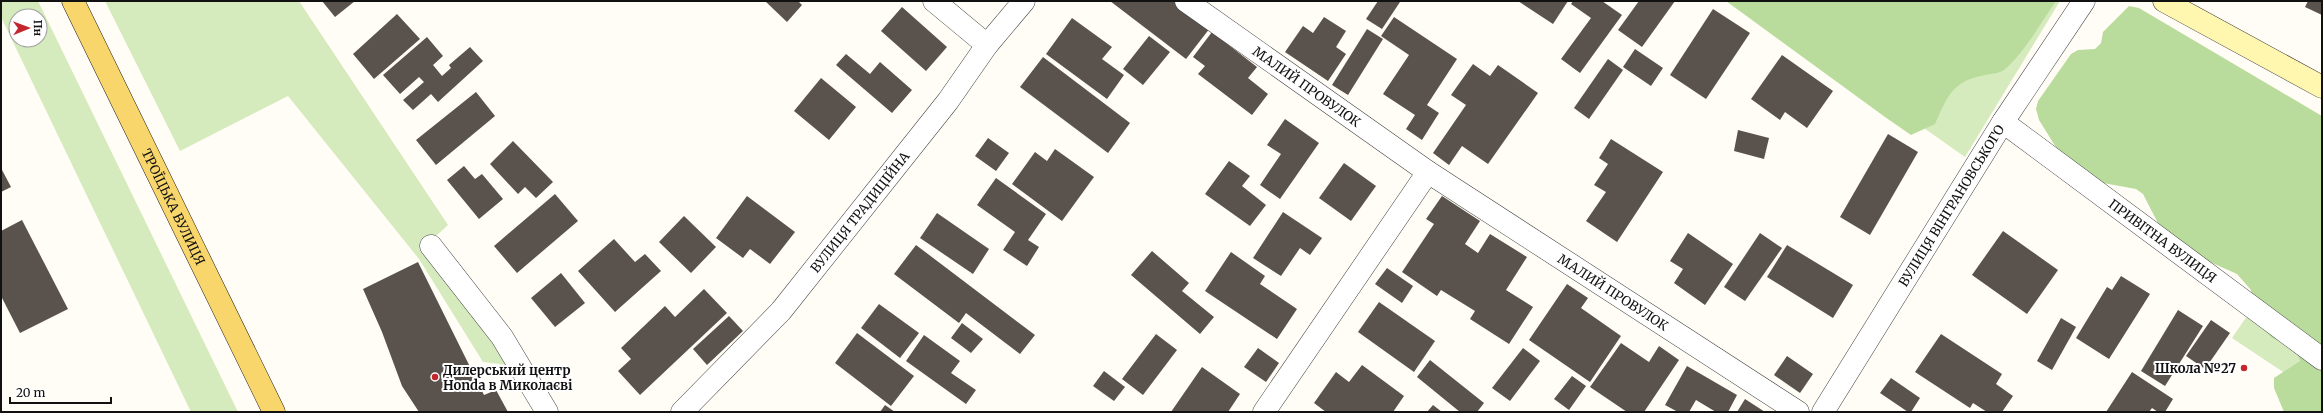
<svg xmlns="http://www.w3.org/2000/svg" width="2323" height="413" font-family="Merriweather,serif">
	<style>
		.green { fill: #d5ebbd; fill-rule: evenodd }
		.forest { fill: #b9dc9c }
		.building { fill: #5a524d }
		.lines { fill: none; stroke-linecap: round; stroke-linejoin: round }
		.street-casing { stroke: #444; stroke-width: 23 }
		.secondary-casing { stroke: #333; stroke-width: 23 }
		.primary-casing { stroke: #222; stroke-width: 23 }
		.street { stroke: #fff; stroke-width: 22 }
		.secondary { stroke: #fff6b0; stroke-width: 22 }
		.primary { stroke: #f9d66b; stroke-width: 22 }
		.poi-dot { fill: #c4262e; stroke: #fff; stroke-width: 1.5 }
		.labels { text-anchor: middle; stroke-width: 4; stroke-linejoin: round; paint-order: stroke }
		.street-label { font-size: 13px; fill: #111; stroke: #fff }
		.poi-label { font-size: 13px; font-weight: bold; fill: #111; stroke: #fff; text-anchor: end }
	</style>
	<rect width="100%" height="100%" fill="#fffdf5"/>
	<g class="green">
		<path d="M1 1H38L238 412H191L1 17ZM16 16H40V40H16Z"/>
		<path d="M105 1H299L448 225 435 237 496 339 507 365 483 362 419 259 288 96 180 151Z"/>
		<path d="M1743 1H2060L1965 157Z"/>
		<path d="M2249 313 2322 367V398L2232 338Z"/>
	</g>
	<g class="forest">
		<path d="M1726 1H2056C2040 24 2025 52 2004 70 1999 74 1987 74 1981 76 1951 82 1946 100 1935 124L1911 135 1885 117Z"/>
		<path d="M2129 6 2139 8 2322 116V412H2284L2274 388V378L2300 361 2298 355 2290 346 2272 338 2257 322 2251 290 2237 274 2210 262 2160 227 2143 194 2136 189 2103 183 2057 149 2039 120 2036 109 2038 101 2071 54 2078 50 2095 49 2101 43 2103 32Z"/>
	</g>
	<g class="building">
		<path d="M322 1H355L335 17Z"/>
		<path d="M765 1H798L802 5 787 22Z"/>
		<path d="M1110 1H1174L1210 28 1186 59Z"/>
		<path d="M1378 1 1400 2 1382 29 1366 19Z"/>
		<path d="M1518 1H1568L1553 24Z"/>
		<path d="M1573 1H1602L1622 15 1580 73 1561 59 1591 18 1571 4Z"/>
		<path d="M1639 1H1675L1642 47 1618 30Z"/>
		<path d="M2308 1H2322V15L2305 7Z"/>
		<path d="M902 7 947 47 926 71 881 31Z"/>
		<path d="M1713 9 1750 33 1706 99 1670 75Z"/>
		<path d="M397 14 420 39 374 79 353 54Z"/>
		<path d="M1324 17 1346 31 1336 47 1346 54 1328 81 1285 52 1303 26 1313 33Z"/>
		<path d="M1394 17 1457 59 1427 105 1439 113 1422 140 1406 129 1415 115 1383 94 1409 55 1381 36Z"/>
		<path d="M1072 18 1112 47 1102 59 1124 75 1107 99 1046 54Z"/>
		<path d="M1367 29 1383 39 1348 95 1332 85Z"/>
		<path d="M1212 32 1257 67 1248 78 1268 94 1252 115 1198 74 1205 66 1193 57Z"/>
		<path d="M1149 36 1170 52 1143 85 1123 69Z"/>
		<path d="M427 37 443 56 433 65 442 76 451 68 449 65 470 47 483 61 438 102 431 94 413 110 403 100 424 82 419 77 400 94 383 75Z"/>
		<path d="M1635 49 1663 68 1651 86 1623 67Z"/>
		<path d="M846 54 870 74 880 62 912 90 892 113 836 65Z"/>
		<path d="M1782 55 1833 91 1807 128 1785 112 1780 120 1751 99Z"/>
		<path d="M1043 57 1130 123 1108 153 1020 87Z"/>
		<path d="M1608 59 1623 70 1589 119 1574 108Z"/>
		<path d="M1473 64 1490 76 1498 65 1538 93 1488 164 1462 146 1449 165 1433 153 1466 105 1451 95Z"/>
		<path d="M821 78 856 107 829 140 794 111Z"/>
		<path d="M476 92 495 116 436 165 416 140Z"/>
		<path d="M1285 119 1319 143 1280 199 1260 185 1281 154 1267 145Z"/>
		<path d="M1738 130 1769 138 1764 159 1734 151Z"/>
		<path d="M1888 134 1918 152 1870 235 1840 217Z"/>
		<path d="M988 138 1009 153 996 171 975 156Z"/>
		<path d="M1611 139 1663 172 1617 242 1586 221 1606 192 1594 185 1608 164 1599 158Z"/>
		<path d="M513 141 553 182 536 198 525 187 518 194 490 164Z"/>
		<path d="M1055 149 1094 177 1062 221 1012 184 1035 152 1047 161Z"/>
		<path d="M1229 161 1250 176 1242 186 1266 205 1250 226 1205 194Z"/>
		<path d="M1344 163 1376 186 1351 221 1319 198Z"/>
		<path d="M464 166 475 179 482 174 503 199 479 219 447 180Z"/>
		<path d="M1 168 11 187 1 192Z"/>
		<path d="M996 178 1046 214 1028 240 1039 247 1027 266 1003 250 1015 232 977 205Z"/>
		<path d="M555 194 578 221 517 273 494 246Z"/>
		<path d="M747 196 795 232 770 264 750 249 743 258 716 238Z"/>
		<path d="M1442 196 1480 221 1465 244 1478 253 1490 234 1527 257 1506 290 1533 307 1509 344 1470 319 1475 311 1441 290 1437 296 1402 272 1434 224 1426 219Z"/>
		<path d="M1283 212 1322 238 1310 255 1300 248 1281 276 1253 258Z"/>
		<path d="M937 213 989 249 973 274 920 238Z"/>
		<path d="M684 216 716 247 691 273 659 242Z"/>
		<path d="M22 220 68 309 20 333 1 296V231Z"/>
		<path d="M2003 231 2058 270 2027 314 1972 275Z"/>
		<path d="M1688 233 1733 264 1705 305 1674 283 1683 269 1670 261Z"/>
		<path d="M1760 233 1782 248 1745 301 1724 287Z"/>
		<path d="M614 239 635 262 645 254 661 271 615 312 578 271Z"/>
		<path d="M916 245 1035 335 1020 354 966 313 959 323 894 274Z"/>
		<path d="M1787 245 1853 285 1833 318 1767 277Z"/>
		<path d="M1152 251 1189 283 1182 291 1214 317 1200 334 1131 275Z"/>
		<path d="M1231 252 1265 276 1260 284 1297 309 1277 339 1205 291Z"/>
		<path d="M418 262 484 395 496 390 508 412H419L402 386 382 332 363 289Z"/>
		<path d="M1387 268 1413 286 1402 303 1375 284Z"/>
		<path d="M561 273 585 303 555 327 531 298Z"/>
		<path d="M2121 276 2150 294 2109 359 2076 338 2107 287 2112 290Z"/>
		<path d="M1567 284 1588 298 1581 308 1621 336 1590 382 1529 340Z"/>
		<path d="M704 289 727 313 640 395 618 371 631 359 621 348 665 306 675 317Z"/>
		<path d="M1379 302 1435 341 1414 372 1358 332Z"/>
		<path d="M879 304 919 333 900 358 861 328Z"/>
		<path d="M2178 310 2203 326 2165 386 2141 371Z"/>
		<path d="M729 316 743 331 707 365 693 349Z"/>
		<path d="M2061 318 2076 327 2052 370 2037 361Z"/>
		<path d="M2211 320 2230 333 2205 369 2186 356Z"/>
		<path d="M962 323 983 339 971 353 951 338Z"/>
		<path d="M857 333 914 376 891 406 835 363Z"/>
		<path d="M1156 334 1177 350 1143 395 1122 379Z"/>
		<path d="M1941 334 2002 374 1996 384 2013 396 2002 412H1987L1973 403 1970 408 1915 372Z"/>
		<path d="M924 335 960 361 951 373 976 390 966 404 906 361Z"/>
		<path d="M1621 343 1649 362 1659 346 1679 360 1644 412H1627L1590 387Z"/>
		<path d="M1258 348 1279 363 1266 382 1244 367Z"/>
		<path d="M1523 348 1540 361 1510 401 1492 388Z"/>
		<path d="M1787 356 1813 374 1800 393 1774 375Z"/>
		<path d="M1430 360 1484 403 1477 412H1460L1417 377Z"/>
		<path d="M1362 365 1404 396 1393 412H1326L1314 403 1336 372 1349 382Z"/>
		<path d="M1687 366 1737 395 1728 412H1716L1696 400 1689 412H1678L1665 405Z"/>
		<path d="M1202 367 1240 394 1228 412H1171Z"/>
		<path d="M1104 371 1125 387 1114 401 1093 386Z"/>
		<path d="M2132 372 2173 399 2165 412H2158L2152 408 2149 412H2106Z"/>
		<path d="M1572 376 1586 386 1569 410 1554 399Z"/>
		<path d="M1891 378 1920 398 1911 412H1908L1880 393Z"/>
		<path d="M1745 399 1765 412H1737Z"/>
		<path d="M885 405 895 412H880Z"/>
		<path d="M1433 405 1442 412H1427Z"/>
	</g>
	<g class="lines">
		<g class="street-casing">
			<g id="street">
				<path d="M934 1 987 45"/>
				<path id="s1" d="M1186 1 1428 172 1798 412"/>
				<path id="s2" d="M2003 122 2322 359"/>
				<path d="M431 246 502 337 547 412"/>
				<path id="s3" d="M682 412 781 311 948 101 987 45 1024 1"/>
				<path d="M1264 412 1428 172"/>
				<path id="s4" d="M1823 412 2003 122 2084 1"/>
			</g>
		</g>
		<g class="secondary-casing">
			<path id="secondary" d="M2164 1 2322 87"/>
		</g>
		<g class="primary-casing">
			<g id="primary">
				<path id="s5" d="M73 1 274 412"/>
			</g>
		</g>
		<use href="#street" class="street"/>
		<use href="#secondary" class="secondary"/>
		<use href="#primary" class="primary"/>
	</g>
	<g class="poi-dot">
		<circle cx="2244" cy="368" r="4"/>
		<circle cx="435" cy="377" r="4"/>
	</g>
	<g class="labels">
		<g class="street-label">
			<text dy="5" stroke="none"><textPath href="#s1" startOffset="148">МАЛИЙ ПРОВУЛОК</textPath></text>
			<text dy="5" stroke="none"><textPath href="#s4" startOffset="243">ВУЛИЦЯ ВІНГРАНОВСЬКОГО</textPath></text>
			<text dy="5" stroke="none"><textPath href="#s5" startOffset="229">ТРОЇЦЬКА ВУЛИЦЯ</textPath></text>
			<text dy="5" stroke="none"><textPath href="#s3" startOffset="268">ВУЛИЦЯ ТРАДИЦІЙНА</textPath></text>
			<text dy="5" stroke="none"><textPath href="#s2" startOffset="199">ПРИВІТНА ВУЛИЦЯ</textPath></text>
			<text dy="5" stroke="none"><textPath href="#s1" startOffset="517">МАЛИЙ ПРОВУЛОК</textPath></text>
		</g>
		<g class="poi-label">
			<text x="2236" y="373">Школа №27</text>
			<text x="443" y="375" text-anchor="start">Дилерський центр<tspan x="443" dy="15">Honda в Миколаєві</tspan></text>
		</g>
	</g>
	<rect width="2323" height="413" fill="none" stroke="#111111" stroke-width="4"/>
	<g transform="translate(28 28) rotate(89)"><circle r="19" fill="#ffffff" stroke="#a0a0a0"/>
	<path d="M0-3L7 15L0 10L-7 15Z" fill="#c4262e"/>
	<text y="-6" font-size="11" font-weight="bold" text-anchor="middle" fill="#111111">Пн</text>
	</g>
	<path d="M10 397v6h101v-6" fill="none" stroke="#111111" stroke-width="2"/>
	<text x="16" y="397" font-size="12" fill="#111111" stroke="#ffffff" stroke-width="3" paint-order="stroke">20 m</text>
</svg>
